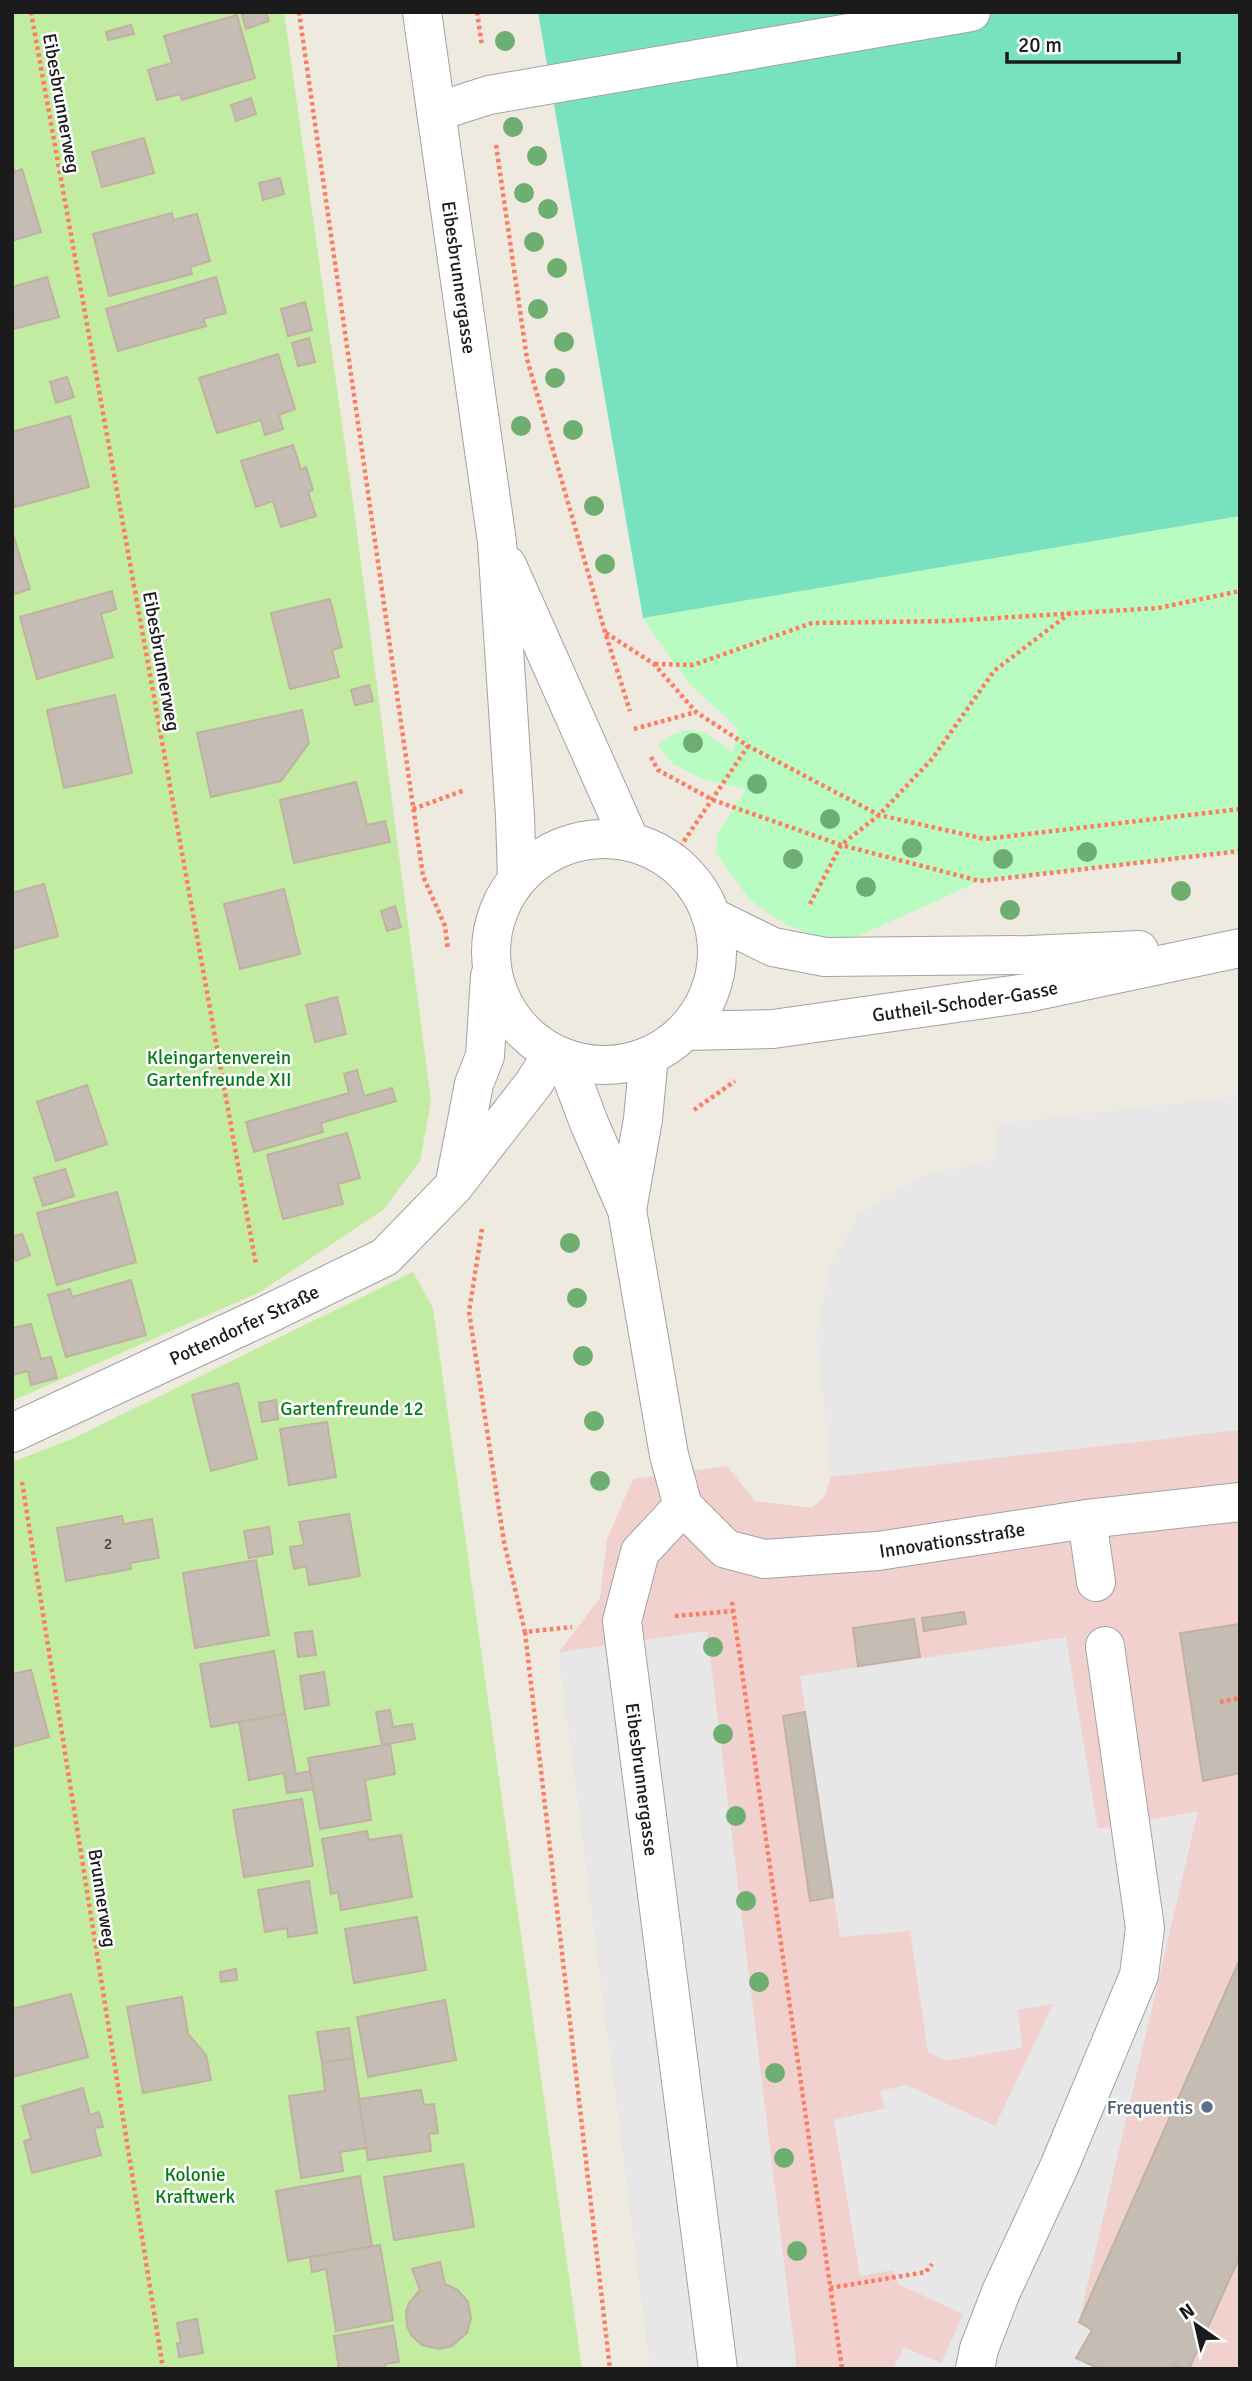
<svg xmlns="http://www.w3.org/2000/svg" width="1252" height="2381" font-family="Signika,sans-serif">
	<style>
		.commercial { fill: #f0d1cd }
		.grass { fill: #c2eca2 }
		.park { fill: #b9fcc2 }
		.pitch { fill: #78e2c0 }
		.parking { fill: #e7e7e7 }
		.building { fill: #c5bcb3; stroke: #c0b1a2; stroke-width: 2 }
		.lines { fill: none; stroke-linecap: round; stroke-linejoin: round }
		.minor-casing { stroke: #a2a2a2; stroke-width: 40 }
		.path { stroke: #ff7a60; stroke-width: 4.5; stroke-dasharray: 3.5 3.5; stroke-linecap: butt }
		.minor { stroke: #fff; stroke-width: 38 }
		.tree { fill: #6eae71 }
		.service-dot { fill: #5c6f8a; stroke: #fff; stroke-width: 2.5 }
		.labels { text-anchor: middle; stroke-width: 5; stroke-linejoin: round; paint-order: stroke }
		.number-label { font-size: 16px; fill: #464341 }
		.street-label { font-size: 19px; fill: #1b1b1b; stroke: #fff }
		.park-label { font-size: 19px; fill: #057d17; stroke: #fff }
		.service-label { font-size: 19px; fill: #4e5e75; stroke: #fff; text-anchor: end }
	</style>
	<rect width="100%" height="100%" fill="#eeeae0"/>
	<path class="commercial" d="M1240 1190V2369H651L559 1652 600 1598 607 1539 633 1479 727 1466 755 1501 812 1508 825 1496 831 1477Z"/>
	<g class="grass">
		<path d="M12 12H284L354 509 431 1101 420 1161 383 1210 260 1292 12 1401Z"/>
		<path d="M413 1272 433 1308 582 2369H12V1462L74 1438Z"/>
	</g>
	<path class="park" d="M1240 516V851L980 881 852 939 811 935 785 924 750 900 716 853 717 835 746 789 705 780 673 764 658 745C690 719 704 730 733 753L738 729 687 681 643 618Z"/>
	<path class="pitch" d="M538 12H1240V516L643 618Z"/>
	<g class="parking">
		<path d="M1240 1096V1430L831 1477 817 1335 829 1268 859 1213 920 1176 998 1159 997 1124Z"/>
		<path d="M707 1631 797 2369H651L559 1652Z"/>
		<path d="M1066 1637 1098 1829 1198 1811 1079 2321 1092 2330 1076 2358 1100 2369H893L904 2347 941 2363 963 2314 898 2284 893 2270 860 2276 834 2120 885 2108 880 2091 907 2085 995 2126 1053 2004 1018 2010 1022 2048 946 2061 928 2052 910 1931 840 1937 800 1676Z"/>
	</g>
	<g class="building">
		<path d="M249 12H266L269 21 246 29 242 15Z"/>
		<path d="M237 15 255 78 182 100 180 94 157 100 148 70 172 63 164 36Z"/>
		<path d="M131 25 134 34 108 40 106 32Z"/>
		<path d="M251 98 256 114 236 121 231 105Z"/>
		<path d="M144 138 154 173 102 187 92 152Z"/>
		<path d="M12 164 15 172 22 169 41 232 12 241Z"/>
		<path d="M280 178 284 194 263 200 259 183Z"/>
		<path d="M172 213 173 220 197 214 210 261 190 267 192 274 109 296 93 234Z"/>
		<path d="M47 277 59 317 14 329 12 287Z"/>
		<path d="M216 277 226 313 203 319 206 326 118 351 106 309Z"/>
		<path d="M305 302 312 330 288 336 281 309Z"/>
		<path d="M309 338 315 362 298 366 292 343Z"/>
		<path d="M278 354 295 409 279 415 283 429 265 435 261 420 217 433 199 378Z"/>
		<path d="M67 377 74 397 56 403 50 382Z"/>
		<path d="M70 416 89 487 15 507 12 496V432Z"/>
		<path d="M293 445 301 470 306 467 313 490 308 492 316 516 281 527 273 501 256 507 241 461Z"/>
		<path d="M12 531 30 589 12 595Z"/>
		<path d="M112 591 116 609 101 614 113 657 37 679 20 617Z"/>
		<path d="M330 599 342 647 332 650 339 677 290 689 271 613Z"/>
		<path d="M369 685 373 701 355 705 351 690Z"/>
		<path d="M115 695 132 773 64 788 47 710Z"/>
		<path d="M302 710 309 743 281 781 211 797 197 733Z"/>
		<path d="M356 782 367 825 385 821 390 842 294 863 280 800Z"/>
		<path d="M44 884 58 936 12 949V893Z"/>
		<path d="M284 889 300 954 240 969 224 904Z"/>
		<path d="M395 906 401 927 387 931 381 911Z"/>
		<path d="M337 997 346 1034 315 1042 306 1005Z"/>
		<path d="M357 1070 364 1096 392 1088 396 1101 321 1123 323 1132 254 1152 246 1122 349 1093 344 1074Z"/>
		<path d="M87 1085 107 1144 56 1161 37 1102Z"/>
		<path d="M347 1133 360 1178 338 1184 343 1204 283 1219 267 1155Z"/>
		<path d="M65 1169 74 1196 43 1206 34 1178Z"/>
		<path d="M117 1192 136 1262 57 1285 37 1213Z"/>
		<path d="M22 1234 30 1255 16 1261 12 1249V1237Z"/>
		<path d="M131 1280 146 1335 66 1357 48 1295 70 1289 72 1297Z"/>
		<path d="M31 1324 41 1359 51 1357 57 1378 31 1385 28 1371 12 1375V1328Z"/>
		<path d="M238 1383 257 1459 211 1471 192 1395Z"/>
		<path d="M276 1400 278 1419 262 1422 259 1403Z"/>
		<path d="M327 1422 336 1477 289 1485 280 1429Z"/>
		<path d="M349 1514 360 1576 309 1585 306 1566 294 1569 290 1547 304 1545 299 1522Z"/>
		<path d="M122 1516 124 1524 152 1519 159 1558 130 1563 131 1569 66 1581 57 1528Z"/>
		<path d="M269 1527 273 1554 249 1558 244 1531Z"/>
		<path d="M256 1560 269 1635 195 1648 183 1573Z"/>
		<path d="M964 1612 966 1624 924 1631 922 1618Z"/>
		<path d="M914 1619 920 1657 858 1666 853 1628Z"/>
		<path d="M1240 1624V1773L1203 1781 1180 1633Z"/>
		<path d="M312 1631 316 1655 298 1657 295 1633Z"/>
		<path d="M274 1651 285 1714 211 1727 200 1664Z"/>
		<path d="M31 1670 49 1737 12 1747V1674Z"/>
		<path d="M324 1672 329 1705 305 1709 300 1676Z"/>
		<path d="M390 1710 393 1727 412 1724 415 1739 382 1745 376 1712Z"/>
		<path d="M805 1712 833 1897 810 1901 783 1716Z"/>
		<path d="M285 1714 296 1774 310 1771 314 1789 287 1793 284 1773 249 1780 239 1722Z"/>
		<path d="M390 1744 395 1774 365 1780 371 1820 320 1829 308 1758Z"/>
		<path d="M302 1799 313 1866 244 1877 233 1810Z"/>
		<path d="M367 1831 369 1840 401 1835 412 1897 341 1910 338 1892 331 1894 322 1839Z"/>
		<path d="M309 1881 317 1933 288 1937 287 1928 265 1932 258 1890Z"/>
		<path d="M417 1917 426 1970 354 1983 345 1929Z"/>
		<path d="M1240 1959V2256L1189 2369H1182L1174 2365 1172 2369H1100L1076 2358 1092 2330 1079 2322Z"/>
		<path d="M236 1969 237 1980 221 1982 220 1972Z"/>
		<path d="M71 1994 88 2057 12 2077V2009Z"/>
		<path d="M182 1997 188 2034 206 2055 211 2080 143 2093 127 2007Z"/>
		<path d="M445 2000 456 2060 368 2077 357 2017Z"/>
		<path d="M349 2028 353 2058 322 2063 317 2032Z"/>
		<path d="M353 2058 367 2148 340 2152 343 2171 301 2178 289 2096 325 2091 322 2063Z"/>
		<path d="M83 2088 90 2115 99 2112 103 2127 94 2128 101 2155 32 2173 24 2141 31 2139 22 2106Z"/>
		<path d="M421 2090 424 2105 434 2104 438 2133 429 2134 431 2151 368 2160 359 2099Z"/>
		<path d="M463 2164 474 2227 394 2240 384 2177Z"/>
		<path d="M360 2176 372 2246 288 2261 276 2191Z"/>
		<path d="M380 2245 393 2320 336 2331 326 2269 312 2272 310 2257Z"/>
		<path d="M440 2262 445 2284 458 2290 468 2302 471 2318 467 2333 452 2346 439 2349 422 2345 411 2335 407 2326 406 2312 409 2303 420 2290 412 2269Z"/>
		<path d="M197 2319 203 2353 179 2357 177 2343H181L177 2323Z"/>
		<path d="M393 2326 399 2362 385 2364 386 2369H339L334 2336Z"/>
	</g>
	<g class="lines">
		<g class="minor-casing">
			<g id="minor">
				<path id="s1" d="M422 12 497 542 515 816 517 879"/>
				<path d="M436 112 489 95 971 12"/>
				<path d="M507 565 630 841"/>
				<circle cx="604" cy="952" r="113"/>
				<path d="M712 917 773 947 825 957 1029 955 1139 950"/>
				<path id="s2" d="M685 1031 773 1029 1027 993 1240 948"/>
				<path id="s3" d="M565 1059 589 1123 627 1210 669 1455 683 1506 726 1549 764 1559 878 1551 1087 1519 1240 1502"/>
				<path d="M456 1177 474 1084 485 1056 490 976"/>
				<path d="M627 1210 643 1119 649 1056"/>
				<path id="s4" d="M12 1433 268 1314 385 1257 454 1186 534 1083 553 1053"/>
				<path id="s5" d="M683 1506 640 1552 622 1621 718 2369"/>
				<path d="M1087 1519 1096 1582"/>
				<path d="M975 2369 979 2349 1001 2292 1059 2167 1139 1975 1145 1928 1105 1646"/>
			</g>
		</g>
		<g class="path">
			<path d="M31 12 256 1265"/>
			<path d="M299 12 423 876 445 926 448 950"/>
			<path d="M477 12 482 46"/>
			<path d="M496 145 527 359 605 632 630 711"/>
			<path d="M606 633 654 664 696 712 748 746 879 815 985 839 1240 809"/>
			<path d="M655 664 693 665 812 623 949 621 1158 608 1240 591"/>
			<path d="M634 729 696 712"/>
			<path d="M651 757 658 770 713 800 841 845 980 881 1240 851"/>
			<path d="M413 809 465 790"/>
			<path d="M680 847 748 746"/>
			<path d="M810 904 841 845 879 815 932 759 994 671 1070 613"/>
			<path d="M694 1110 735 1081"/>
			<path d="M482 1229 469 1312 504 1542 525 1632 572 1627"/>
			<path d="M22 1482 163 2369"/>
			<path d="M732 1602 842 2369"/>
			<path d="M675 1616 733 1611"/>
			<path d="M525 1632 610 2369"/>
			<path d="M1220 1702 1240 1698"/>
			<path d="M830 2288 926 2272 932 2264"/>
		</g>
		<use href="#minor" class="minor"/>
	</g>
	<g class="tree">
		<circle cx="505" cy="41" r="10"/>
		<circle cx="513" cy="127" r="10"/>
		<circle cx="537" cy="156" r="10"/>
		<circle cx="524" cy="193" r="10"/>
		<circle cx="548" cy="209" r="10"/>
		<circle cx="534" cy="242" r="10"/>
		<circle cx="557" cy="268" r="10"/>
		<circle cx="538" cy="309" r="10"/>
		<circle cx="564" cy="342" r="10"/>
		<circle cx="555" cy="378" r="10"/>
		<circle cx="521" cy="426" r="10"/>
		<circle cx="573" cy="430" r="10"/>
		<circle cx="594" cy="506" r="10"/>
		<circle cx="605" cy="564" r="10"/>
		<circle cx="693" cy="743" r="10"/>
		<circle cx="757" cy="784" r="10"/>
		<circle cx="830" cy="819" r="10"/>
		<circle cx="912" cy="848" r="10"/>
		<circle cx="1087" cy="852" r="10"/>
		<circle cx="793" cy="859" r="10"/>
		<circle cx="1003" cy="859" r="10"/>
		<circle cx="866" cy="887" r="10"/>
		<circle cx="1181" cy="891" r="10"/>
		<circle cx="1010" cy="910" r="10"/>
		<circle cx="570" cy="1243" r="10"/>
		<circle cx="577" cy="1298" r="10"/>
		<circle cx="583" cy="1356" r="10"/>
		<circle cx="594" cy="1421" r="10"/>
		<circle cx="600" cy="1481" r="10"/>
		<circle cx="713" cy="1647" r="10"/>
		<circle cx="723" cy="1734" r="10"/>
		<circle cx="736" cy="1816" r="10"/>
		<circle cx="746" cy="1901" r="10"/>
		<circle cx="759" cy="1982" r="10"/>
		<circle cx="775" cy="2073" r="10"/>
		<circle cx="784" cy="2158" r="10"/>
		<circle cx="797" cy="2251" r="10"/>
	</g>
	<circle class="service-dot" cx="1207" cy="2107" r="7"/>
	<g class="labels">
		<g class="number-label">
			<text x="108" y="1549">2</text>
		</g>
		<g class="street-label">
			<text transform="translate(62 103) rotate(80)" y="7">Eibesbrunnerweg</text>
			<text dy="7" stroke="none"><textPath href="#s1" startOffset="268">Eibesbrunnergasse</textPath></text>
			<text transform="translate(162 661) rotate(80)" y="7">Eibesbrunnerweg</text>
			<text dy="7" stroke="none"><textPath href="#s2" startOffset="282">Gutheil-Schoder-Gasse</textPath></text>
			<text dy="7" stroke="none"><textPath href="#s4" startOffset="256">Pottendorfer Straße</textPath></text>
			<text dy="7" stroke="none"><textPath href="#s3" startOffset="754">Innovationsstraße</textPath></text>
			<text dy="7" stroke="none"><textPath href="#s5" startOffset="294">Eibesbrunnergasse</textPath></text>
			<text transform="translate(103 1898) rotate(81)" y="7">Brunnerweg</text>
		</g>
		<g class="park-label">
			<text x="219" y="1064">Kleingartenverein<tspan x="219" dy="22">Gartenfreunde XII</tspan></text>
			<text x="352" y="1415">Gartenfreunde 12</text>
			<text x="195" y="2181">Kolonie<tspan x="195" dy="22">Kraftwerk</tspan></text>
		</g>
		<g class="service-label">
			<text x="1193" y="2114">Frequentis</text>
		</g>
	</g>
	<rect width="1252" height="2381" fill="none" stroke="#1b1b1b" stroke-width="28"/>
	<g transform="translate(1196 2325) rotate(326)" stroke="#ffffff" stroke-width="5" paint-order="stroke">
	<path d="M0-5L12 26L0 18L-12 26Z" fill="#1b1b1b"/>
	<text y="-10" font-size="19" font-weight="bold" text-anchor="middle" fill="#1b1b1b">N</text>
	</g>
	<path d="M1007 52v10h172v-10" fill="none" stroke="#1b1b1b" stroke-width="3.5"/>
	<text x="1018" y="52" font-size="21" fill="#1b1b1b" stroke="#ffffff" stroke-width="5" paint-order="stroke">20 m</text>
</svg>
